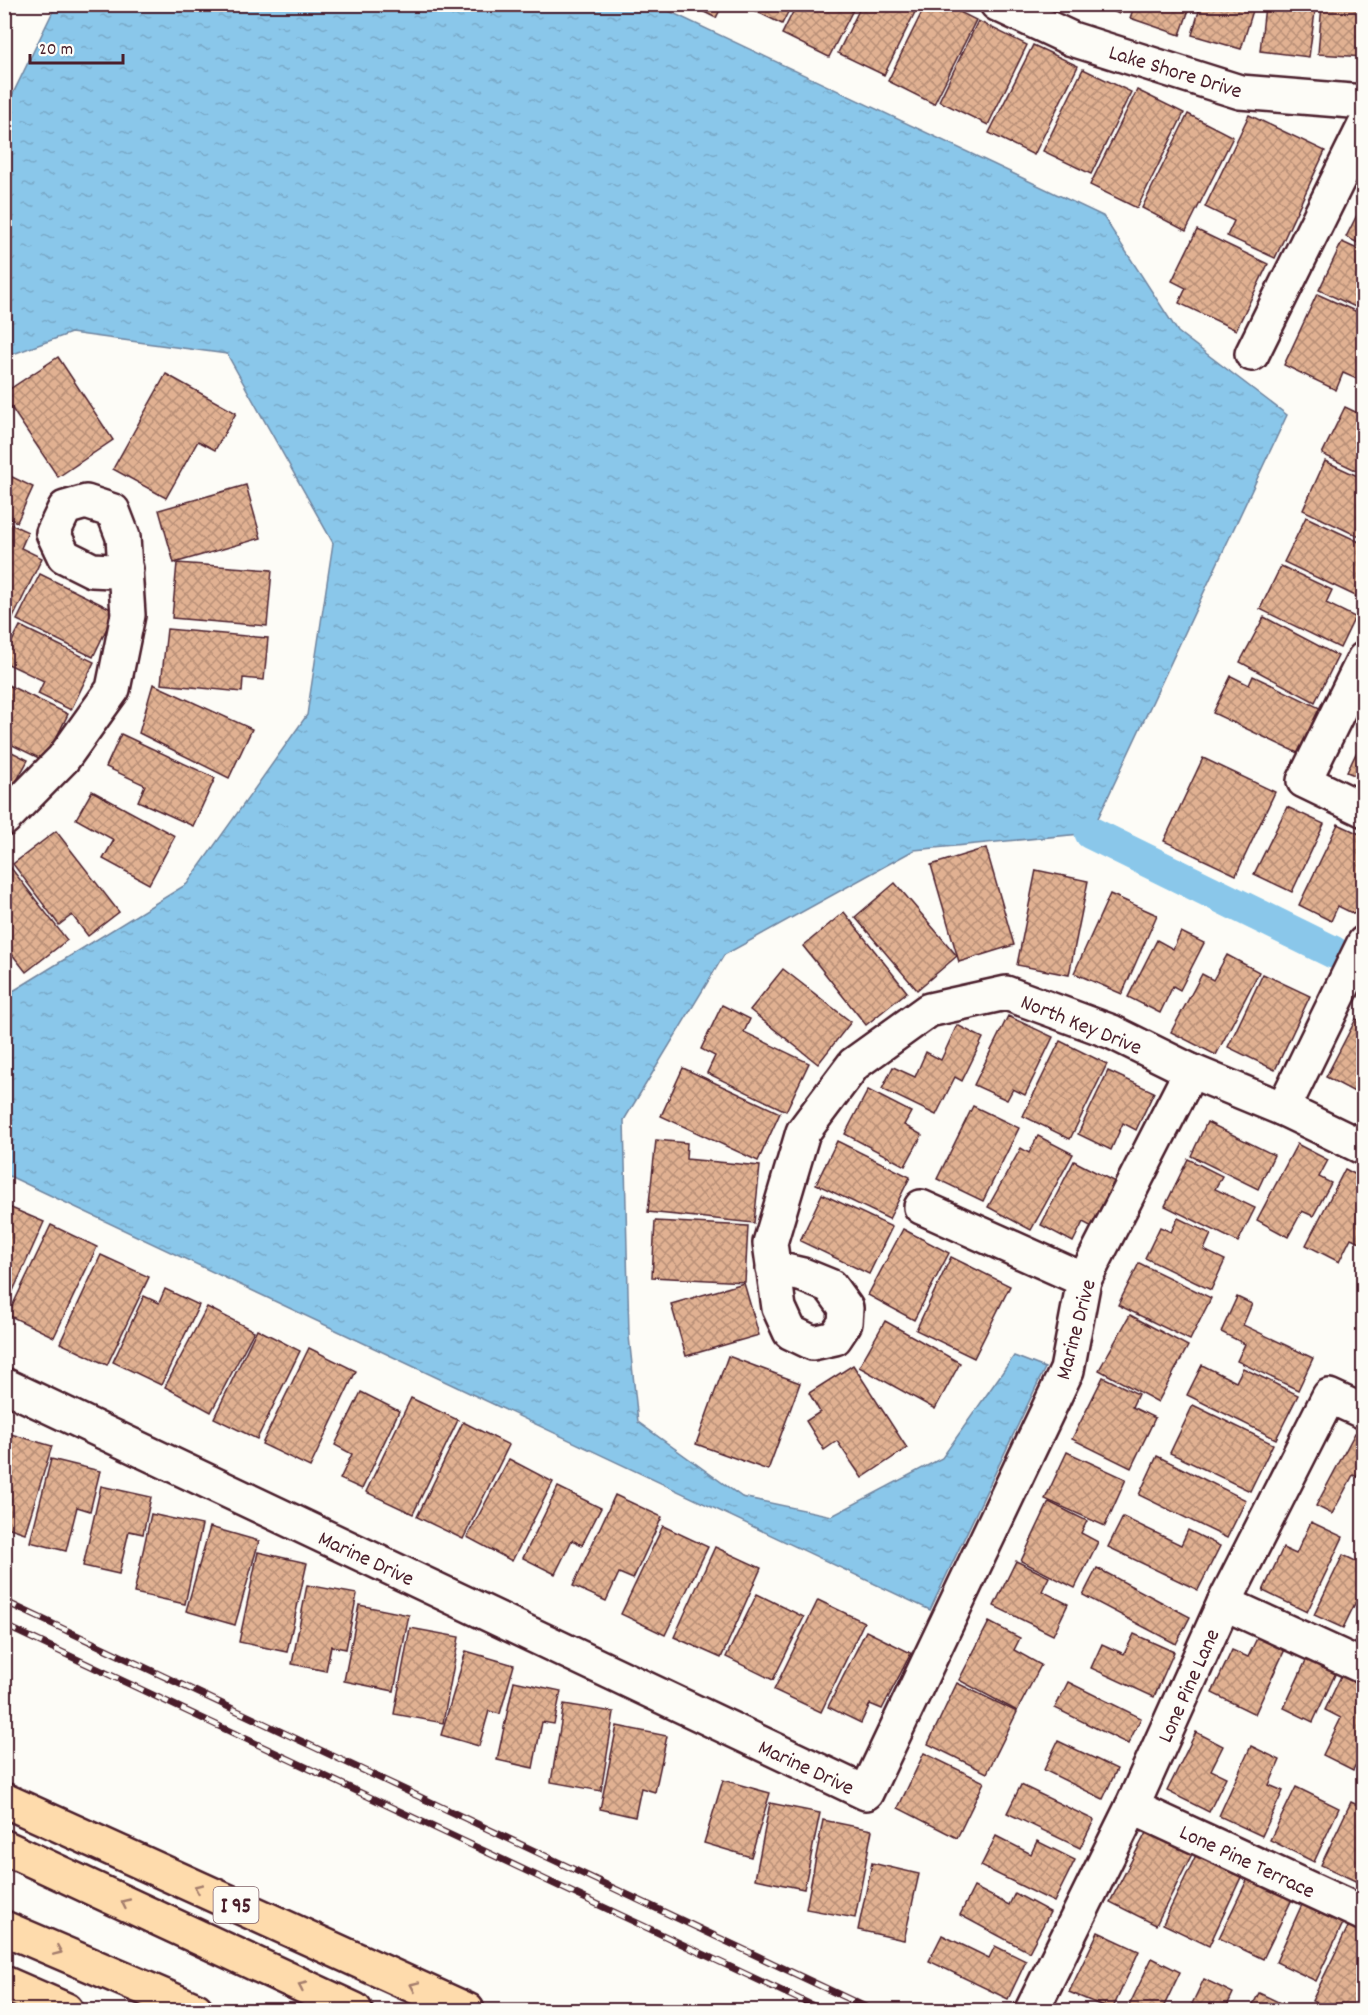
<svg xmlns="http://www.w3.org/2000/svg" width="1368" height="2015" font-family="Dekko,sans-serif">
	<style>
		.water { fill: url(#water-ripples); stroke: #70849e; stroke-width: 1.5 }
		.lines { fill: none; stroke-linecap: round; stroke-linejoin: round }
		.canal { stroke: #8ac7ea; stroke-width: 33 }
		.building { fill: url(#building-cross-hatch); stroke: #4a1f2b; stroke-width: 1.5 }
		.minor-casing { stroke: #4a1f2b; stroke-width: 38 }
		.highway-casing { stroke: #4a1f2b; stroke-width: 38 }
		.minor { stroke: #fdfcf7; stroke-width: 33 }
		.highway { stroke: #fedbac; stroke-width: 33 }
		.rail-casing { stroke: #4a1f2b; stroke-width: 7 }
		.rail { stroke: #fdfcf7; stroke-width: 4.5; stroke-dasharray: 14; stroke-linecap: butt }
		.oneway { stroke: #a47d6c }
		.labels { text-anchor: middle; stroke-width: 4.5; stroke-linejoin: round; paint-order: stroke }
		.shield { fill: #fdfcf7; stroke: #806168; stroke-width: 1.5 }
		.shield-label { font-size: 21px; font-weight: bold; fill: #4a1f2b }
		.street-label { font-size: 22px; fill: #4a1f2b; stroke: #fdfcf7 }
	</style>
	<defs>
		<pattern id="water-ripples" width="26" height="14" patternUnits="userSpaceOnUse" patternTransform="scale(1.5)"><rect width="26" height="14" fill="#8ac7ea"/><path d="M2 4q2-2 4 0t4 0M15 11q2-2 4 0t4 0" fill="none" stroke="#79aac9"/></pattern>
		<pattern id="building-cross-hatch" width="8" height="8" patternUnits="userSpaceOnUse" patternTransform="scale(1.5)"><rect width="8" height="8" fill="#e1b192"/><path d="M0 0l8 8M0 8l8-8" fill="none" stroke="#b88f77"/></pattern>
	</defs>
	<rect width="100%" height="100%" fill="#fdfcf7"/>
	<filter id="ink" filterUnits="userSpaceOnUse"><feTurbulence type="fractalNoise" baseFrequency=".0167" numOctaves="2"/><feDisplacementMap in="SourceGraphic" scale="12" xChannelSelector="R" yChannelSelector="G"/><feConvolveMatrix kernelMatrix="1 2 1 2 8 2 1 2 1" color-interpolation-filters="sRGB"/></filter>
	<g filter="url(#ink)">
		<path class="water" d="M56 5H656L1103 216 1178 332 1287 415 1091 833 914 850 724 955 624 1120 629 1336 638 1422 742 1497 832 1516 942 1458 1014 1356 1045 1368 930 1610 5 1174V996L187 884 307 715 333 543 227 354 71 333 5 357V110Z"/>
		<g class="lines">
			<path class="canal" d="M1091 833 1333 952"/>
		</g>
		<g class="building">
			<path d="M688 4H723L716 18Z"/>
			<path d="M741 4H792L782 24Z"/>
			<path d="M797 4H856L829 57 782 34Z"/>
			<path d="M862 4H919L884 75 838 53Z"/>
			<path d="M926 4H944L976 20 934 104 888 81Z"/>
			<path d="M1098 4H1124L1119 14Z"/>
			<path d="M1135 4H1191L1180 35 1130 18Z"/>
			<path d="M1201 4H1255L1241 49 1192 35Z"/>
			<path d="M1278 4H1316L1309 57 1260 51 1265 6 1278 8Z"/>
			<path d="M1322 4H1364V57L1318 54Z"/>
			<path d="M978 21 1027 45 988 125 939 101Z"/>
			<path d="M1033 45 1078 66 1034 155 989 133Z"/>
			<path d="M1083 69 1131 92 1091 174 1043 151Z"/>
			<path d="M1137 90 1184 113 1137 208 1090 185Z"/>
			<path d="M1188 114 1233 137 1186 231 1142 208Z"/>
			<path d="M1249 115 1325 151 1275 258 1227 236 1234 221 1205 207Z"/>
			<path d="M1363 203H1364V246L1346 237Z"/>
			<path d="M1197 230 1268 264 1236 330 1179 303 1186 288 1172 281Z"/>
			<path d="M1342 242 1364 252V311L1319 290Z"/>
			<path d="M1317 294 1364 315V382L1343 373 1336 390 1284 365Z"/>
			<path d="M58 357 113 440 58 477 4 397V393Z"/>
			<path d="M166 374 236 413 215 450 198 441 166 498 113 469Z"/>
			<path d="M1345 407 1364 416V474L1322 454Z"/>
			<path d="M1325 461 1364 479V539L1303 510Z"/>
			<path d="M4 473 33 487 17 522 4 516Z"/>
			<path d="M246 485 261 538 174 563 159 510Z"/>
			<path d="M1306 517 1364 544V600L1284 562Z"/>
			<path d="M4 521 28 532 21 548 42 558 11 622 4 619Z"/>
			<path d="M177 563 272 570 267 626 172 618Z"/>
			<path d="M1281 566 1332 590 1326 603 1355 617 1340 648 1260 609Z"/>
			<path d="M40 574 115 611 93 657 17 620Z"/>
			<path d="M1264 617 1338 656 1315 702 1240 662Z"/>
			<path d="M20 626 94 662 71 710 38 694 44 681 4 662V657Z"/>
			<path d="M167 629 268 638 264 680 243 678 242 692 161 684Z"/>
			<path d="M1231 676 1249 685 1253 676 1324 710 1302 755 1213 713Z"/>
			<path d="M4 683 68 714 45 761 4 741Z"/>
			<path d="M153 684 252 729 229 778 139 733Z"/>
			<path d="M121 734 215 778 193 826 138 801 145 785 106 767Z"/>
			<path d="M1364 737V779L1347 772Z"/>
			<path d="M4 748 28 760 4 804Z"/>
			<path d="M1203 758 1275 792 1236 875 1164 841Z"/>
			<path d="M92 791 175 836 149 884 103 859 114 840 76 819Z"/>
			<path d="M1287 807 1324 824 1292 892 1254 874Z"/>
			<path d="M1338 824 1364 836V895L1354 914 1338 906 1331 921 1299 905Z"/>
			<path d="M56 831 119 912 88 936 72 915 59 925 13 864Z"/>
			<path d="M986 848 1014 945 959 962 931 865Z"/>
			<path d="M4 859 67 940 26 972 4 944Z"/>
			<path d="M1036 870 1088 881 1069 975 1017 965Z"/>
			<path d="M895 883 957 956 917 990 855 917Z"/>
			<path d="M1110 894 1157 915 1122 994 1074 973Z"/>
			<path d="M844 912 907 992 866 1025 803 946Z"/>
			<path d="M1181 932 1204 943 1180 990 1173 986 1160 1013 1128 997 1157 940 1173 949Z"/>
			<path d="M1227 955 1259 972 1216 1055 1171 1032 1202 974 1213 980Z"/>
			<path d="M783 969 851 1022 818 1064 750 1010Z"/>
			<path d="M1263 974 1310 996 1275 1070 1228 1047Z"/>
			<path d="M722 1005 750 1019 744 1032 809 1063 786 1111 707 1073 715 1056 701 1049Z"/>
			<path d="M1008 1016 1053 1037 1025 1095 1013 1089 1007 1100 974 1085Z"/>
			<path d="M1356 1019 1364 1023V1097L1326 1077Z"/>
			<path d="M957 1025 983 1038 962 1081 955 1077 936 1115 882 1089 893 1067 915 1077 926 1052 941 1060Z"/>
			<path d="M1060 1041 1107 1064 1070 1139 1023 1116Z"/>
			<path d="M683 1068 780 1113 758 1161 661 1116Z"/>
			<path d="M1108 1071 1154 1092 1136 1130 1123 1123 1111 1150 1078 1134Z"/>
			<path d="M868 1090 911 1112 904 1125 922 1135 905 1166 845 1134Z"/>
			<path d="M973 1106 1019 1128 983 1201 937 1179Z"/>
			<path d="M1207 1122 1274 1155 1258 1189 1191 1156Z"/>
			<path d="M1038 1136 1073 1154 1031 1230 988 1207 1021 1148 1029 1153Z"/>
			<path d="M656 1140 687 1143 686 1159 760 1166 754 1223 648 1212Z"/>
			<path d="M837 1141 910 1177 889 1219 816 1184Z"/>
			<path d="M1297 1144 1328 1160 1319 1177 1331 1183 1313 1216 1302 1211 1288 1237 1257 1220Z"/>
			<path d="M1188 1159 1222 1176 1215 1189 1255 1208 1238 1242 1165 1206Z"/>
			<path d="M1074 1161 1119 1184 1096 1229 1083 1222 1073 1242 1041 1225Z"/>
			<path d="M1345 1169 1364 1179V1244L1351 1238 1339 1262 1306 1245Z"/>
			<path d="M822 1194 892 1227 869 1274 800 1241Z"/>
			<path d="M4 1205 44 1222 4 1311Z"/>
			<path d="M1178 1218 1211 1234 1204 1250 1225 1260 1211 1290 1145 1258 1160 1227 1171 1232Z"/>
			<path d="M655 1221 748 1226 745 1282 652 1277Z"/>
			<path d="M51 1225 97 1247 54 1337 8 1315Z"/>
			<path d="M903 1229 949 1253 914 1320 868 1295Z"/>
			<path d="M101 1255 149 1277 107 1365 60 1343Z"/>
			<path d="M951 1257 1010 1286 974 1358 916 1330Z"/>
			<path d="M1139 1263 1211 1298 1190 1340 1118 1305Z"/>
			<path d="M744 1283 759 1335 686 1356 671 1304Z"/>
			<path d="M165 1289 199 1305 161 1385 113 1362 144 1296 159 1303Z"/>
			<path d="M1237 1297 1252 1304 1243 1325 1313 1358 1298 1390 1237 1361 1245 1344 1221 1332Z"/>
			<path d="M207 1307 254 1331 211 1412 165 1387Z"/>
			<path d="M1130 1315 1188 1346 1158 1402 1099 1370Z"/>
			<path d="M885 1321 960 1363 935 1409 859 1367Z"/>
			<path d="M257 1329 300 1351 257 1439 214 1418Z"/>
			<path d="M309 1348 356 1371 310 1467 262 1444Z"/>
			<path d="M728 1356 800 1383 768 1470 696 1444Z"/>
			<path d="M853 1365 907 1448 862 1478 837 1441 824 1450 806 1421 820 1412 809 1393Z"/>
			<path d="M1202 1365 1236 1382 1243 1368 1298 1395 1276 1439 1187 1395Z"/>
			<path d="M1103 1377 1138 1394 1132 1407 1155 1418 1131 1468 1072 1439Z"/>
			<path d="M361 1392 399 1411 362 1489 340 1479 352 1454 335 1445Z"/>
			<path d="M411 1398 458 1420 413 1514 366 1492Z"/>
			<path d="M1193 1405 1273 1444 1250 1491 1170 1453Z"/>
			<path d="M463 1422 509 1445 463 1539 417 1517Z"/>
			<path d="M4 1432 52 1446 25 1533 4 1526Z"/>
			<path d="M1355 1433 1364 1438V1480L1353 1475 1332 1514 1316 1506Z"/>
			<path d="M1067 1452 1126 1479 1105 1526 1045 1499Z"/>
			<path d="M1157 1456 1246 1500 1227 1538 1139 1495Z"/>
			<path d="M51 1459 100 1471 90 1511 77 1507 66 1551 30 1542Z"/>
			<path d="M509 1459 553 1482 512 1561 467 1537Z"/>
			<path d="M101 1486 151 1497 143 1534 129 1531 119 1574 83 1566Z"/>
			<path d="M558 1487 601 1508 582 1545 572 1540 555 1574 523 1558Z"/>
			<path d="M615 1495 662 1517 633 1579 619 1573 606 1601 573 1586Z"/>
			<path d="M1049 1502 1087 1521 1081 1533 1098 1542 1075 1588 1021 1561Z"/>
			<path d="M151 1514 202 1525 185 1604 134 1593Z"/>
			<path d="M1123 1517 1181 1545 1188 1530 1220 1546 1198 1590 1108 1547Z"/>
			<path d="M1311 1522 1343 1537 1307 1612 1263 1591 1283 1548 1296 1554Z"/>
			<path d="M663 1526 708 1547 665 1635 621 1614Z"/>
			<path d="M210 1527 259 1541 235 1625 186 1611Z"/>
			<path d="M715 1547 761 1568 721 1658 674 1637Z"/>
			<path d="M258 1552 307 1563 287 1652 239 1642Z"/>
			<path d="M1343 1555 1364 1565V1585L1343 1628 1314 1615Z"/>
			<path d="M1016 1561 1049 1577 1042 1591 1068 1604 1053 1635 994 1606Z"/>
			<path d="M1097 1568 1190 1617 1176 1644 1083 1595Z"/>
			<path d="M307 1585 357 1594 346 1649 331 1646 326 1671 292 1664Z"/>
			<path d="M757 1594 804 1617 773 1680 726 1657Z"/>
			<path d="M818 1600 864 1622 821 1712 774 1690Z"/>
			<path d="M359 1605 409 1615 394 1691 344 1681Z"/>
			<path d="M989 1622 1020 1638 1014 1650 1041 1665 1017 1711 959 1680Z"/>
			<path d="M410 1628 459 1637 443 1723 394 1714Z"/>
			<path d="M866 1631 911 1653 882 1709 870 1704 861 1723 828 1707Z"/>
			<path d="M1260 1632 1287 1645 1255 1714 1212 1693 1232 1650 1248 1657Z"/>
			<path d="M1134 1634 1174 1652 1154 1697 1091 1668 1102 1644 1124 1654Z"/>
			<path d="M466 1651 514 1665 500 1714 489 1711 479 1746 441 1735Z"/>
			<path d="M1309 1654 1338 1668 1313 1722 1284 1708Z"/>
			<path d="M1344 1670 1364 1680V1749L1353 1770 1323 1755 1341 1718 1325 1710Z"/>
			<path d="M514 1681 561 1691 554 1724 542 1722 533 1768 497 1760Z"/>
			<path d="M1068 1682 1141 1718 1128 1744 1055 1708Z"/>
			<path d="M957 1683 1017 1712 987 1773 928 1744Z"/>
			<path d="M564 1704 614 1712 601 1791 551 1782Z"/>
			<path d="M617 1726 667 1736 655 1792 641 1788 635 1817 600 1809Z"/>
			<path d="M1196 1732 1223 1746 1211 1770 1226 1777 1209 1812 1167 1791Z"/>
			<path d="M1058 1741 1117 1769 1103 1799 1044 1770Z"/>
			<path d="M1251 1746 1280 1760 1269 1785 1283 1791 1262 1836 1219 1816Z"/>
			<path d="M924 1753 984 1782 957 1838 898 1808Z"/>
			<path d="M723 1780 770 1793 751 1857 704 1843Z"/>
			<path d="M1021 1785 1094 1820 1080 1848 1007 1813Z"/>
			<path d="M1296 1787 1339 1808 1314 1862 1270 1840Z"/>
			<path d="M1351 1802 1364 1808V1885L1321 1865Z"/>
			<path d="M770 1803 820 1813 804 1889 755 1879Z"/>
			<path d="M823 1820 872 1830 855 1918 806 1909Z"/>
			<path d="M1148 1829 1193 1852 1156 1925 1110 1902Z"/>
			<path d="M996 1836 1031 1854 1037 1841 1075 1860 1054 1902 981 1866Z"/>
			<path d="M1197 1853 1242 1875 1209 1946 1163 1924Z"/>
			<path d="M872 1863 919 1874 904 1940 858 1930Z"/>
			<path d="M1250 1874 1294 1895 1263 1959 1219 1938Z"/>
			<path d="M974 1887 1009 1905 1015 1893 1050 1912 1029 1952 960 1915Z"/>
			<path d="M1304 1900 1345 1919 1316 1981 1276 1962Z"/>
			<path d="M1349 1925 1364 1932V2010H1332L1312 2001Z"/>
			<path d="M1098 1932 1139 1951 1112 2010 1069 1992Z"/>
			<path d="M942 1935 989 1958 995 1946 1026 1961 1008 1999 929 1961Z"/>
			<path d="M1152 1958 1180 1972 1162 2010H1127Z"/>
			<path d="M1204 1979 1233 1993 1225 2010H1189Z"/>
			<path d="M1259 1993 1287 2006 1285 2010H1250Z"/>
		</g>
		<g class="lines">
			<g class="minor-casing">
				<g id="minor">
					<path d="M997 4 1072 39 1240 92 1364 102"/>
					<path d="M1252 354 1364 127"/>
					<path d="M1364 659 1304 781 1364 810"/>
					<path d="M4 819 63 759 113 689 128 615 123 537 113 511 86 502 65 508 53 533 64 556 92 570 112 571 126 569"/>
					<path d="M1283 1109 1364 943"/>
					<path d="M921 1207 1084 1280"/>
					<path d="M773 1268 803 1275 830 1286 846 1308 845 1323 835 1338 813 1343 790 1332 779 1308 770 1243 803 1132 854 1064 929 1010 1006 993 1112 1032 1191 1071 1283 1109 1364 1148"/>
					<path d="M4 1385 866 1793 1067 1370 1084 1280 1191 1071"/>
					<path d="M1224 1603 1364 1667"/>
					<path d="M1132 1807 1364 1914"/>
					<path d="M1032 2010 1132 1807 1224 1603 1329 1396 1364 1412"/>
				</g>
			</g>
			<g class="highway-casing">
				<g id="highway">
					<path d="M4 1800 467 2010"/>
					<path d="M4 1847 355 2010"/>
					<path d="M4 1928 196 2010"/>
					<path d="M4 1983 66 2010"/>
				</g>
			</g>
			<use href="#minor" class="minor"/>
			<use href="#highway" class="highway"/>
			<g class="rail-casing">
				<g id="rail">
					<path d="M4 1601 872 2010"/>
					<path d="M4 1625 822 2010"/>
				</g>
			</g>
			<use href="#rail" class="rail"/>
		</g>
		<defs><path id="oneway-chevron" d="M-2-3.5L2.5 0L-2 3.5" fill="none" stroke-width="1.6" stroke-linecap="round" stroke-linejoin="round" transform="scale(1.5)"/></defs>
		<g class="oneway">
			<use href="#oneway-chevron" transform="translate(198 1888) rotate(-156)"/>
			<use href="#oneway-chevron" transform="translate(125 1903) rotate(-155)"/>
			<use href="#oneway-chevron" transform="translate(58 1951) rotate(23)"/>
			<use href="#oneway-chevron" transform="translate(302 1986) rotate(-155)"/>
			<use href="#oneway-chevron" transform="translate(414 1986) rotate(-156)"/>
		</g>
	</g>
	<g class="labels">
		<rect class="shield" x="213.5" y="1887" width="45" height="36" rx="4.5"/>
		<g class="shield-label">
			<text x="236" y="1912">I 95</text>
		</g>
		<g class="street-label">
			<text transform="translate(1176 70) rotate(17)" y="8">Lake Shore Drive</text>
			<text transform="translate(1082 1023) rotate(22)" y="8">North Key Drive</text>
			<text transform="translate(1074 1329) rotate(-75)" y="8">Marine Drive</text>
			<text transform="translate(367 1557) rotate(25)" y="8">Marine Drive</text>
			<text transform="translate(1187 1685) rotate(-66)" y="8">Lone Pine Lane</text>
			<text transform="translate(807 1766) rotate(25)" y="8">Marine Drive</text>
			<text transform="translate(1248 1860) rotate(25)" y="8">Lone Pine Terrace</text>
		</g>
	</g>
	<rect width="1368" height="2015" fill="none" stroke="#fdfcf7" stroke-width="24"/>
	<rect x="12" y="12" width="1344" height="1991" fill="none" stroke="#4a1f2b" stroke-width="2" filter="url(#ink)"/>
	<path d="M30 54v9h93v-9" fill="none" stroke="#4a1f2b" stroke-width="3"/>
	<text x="39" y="54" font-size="18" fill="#4a1f2b" stroke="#fdfcf7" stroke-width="4.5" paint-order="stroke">20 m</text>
</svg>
